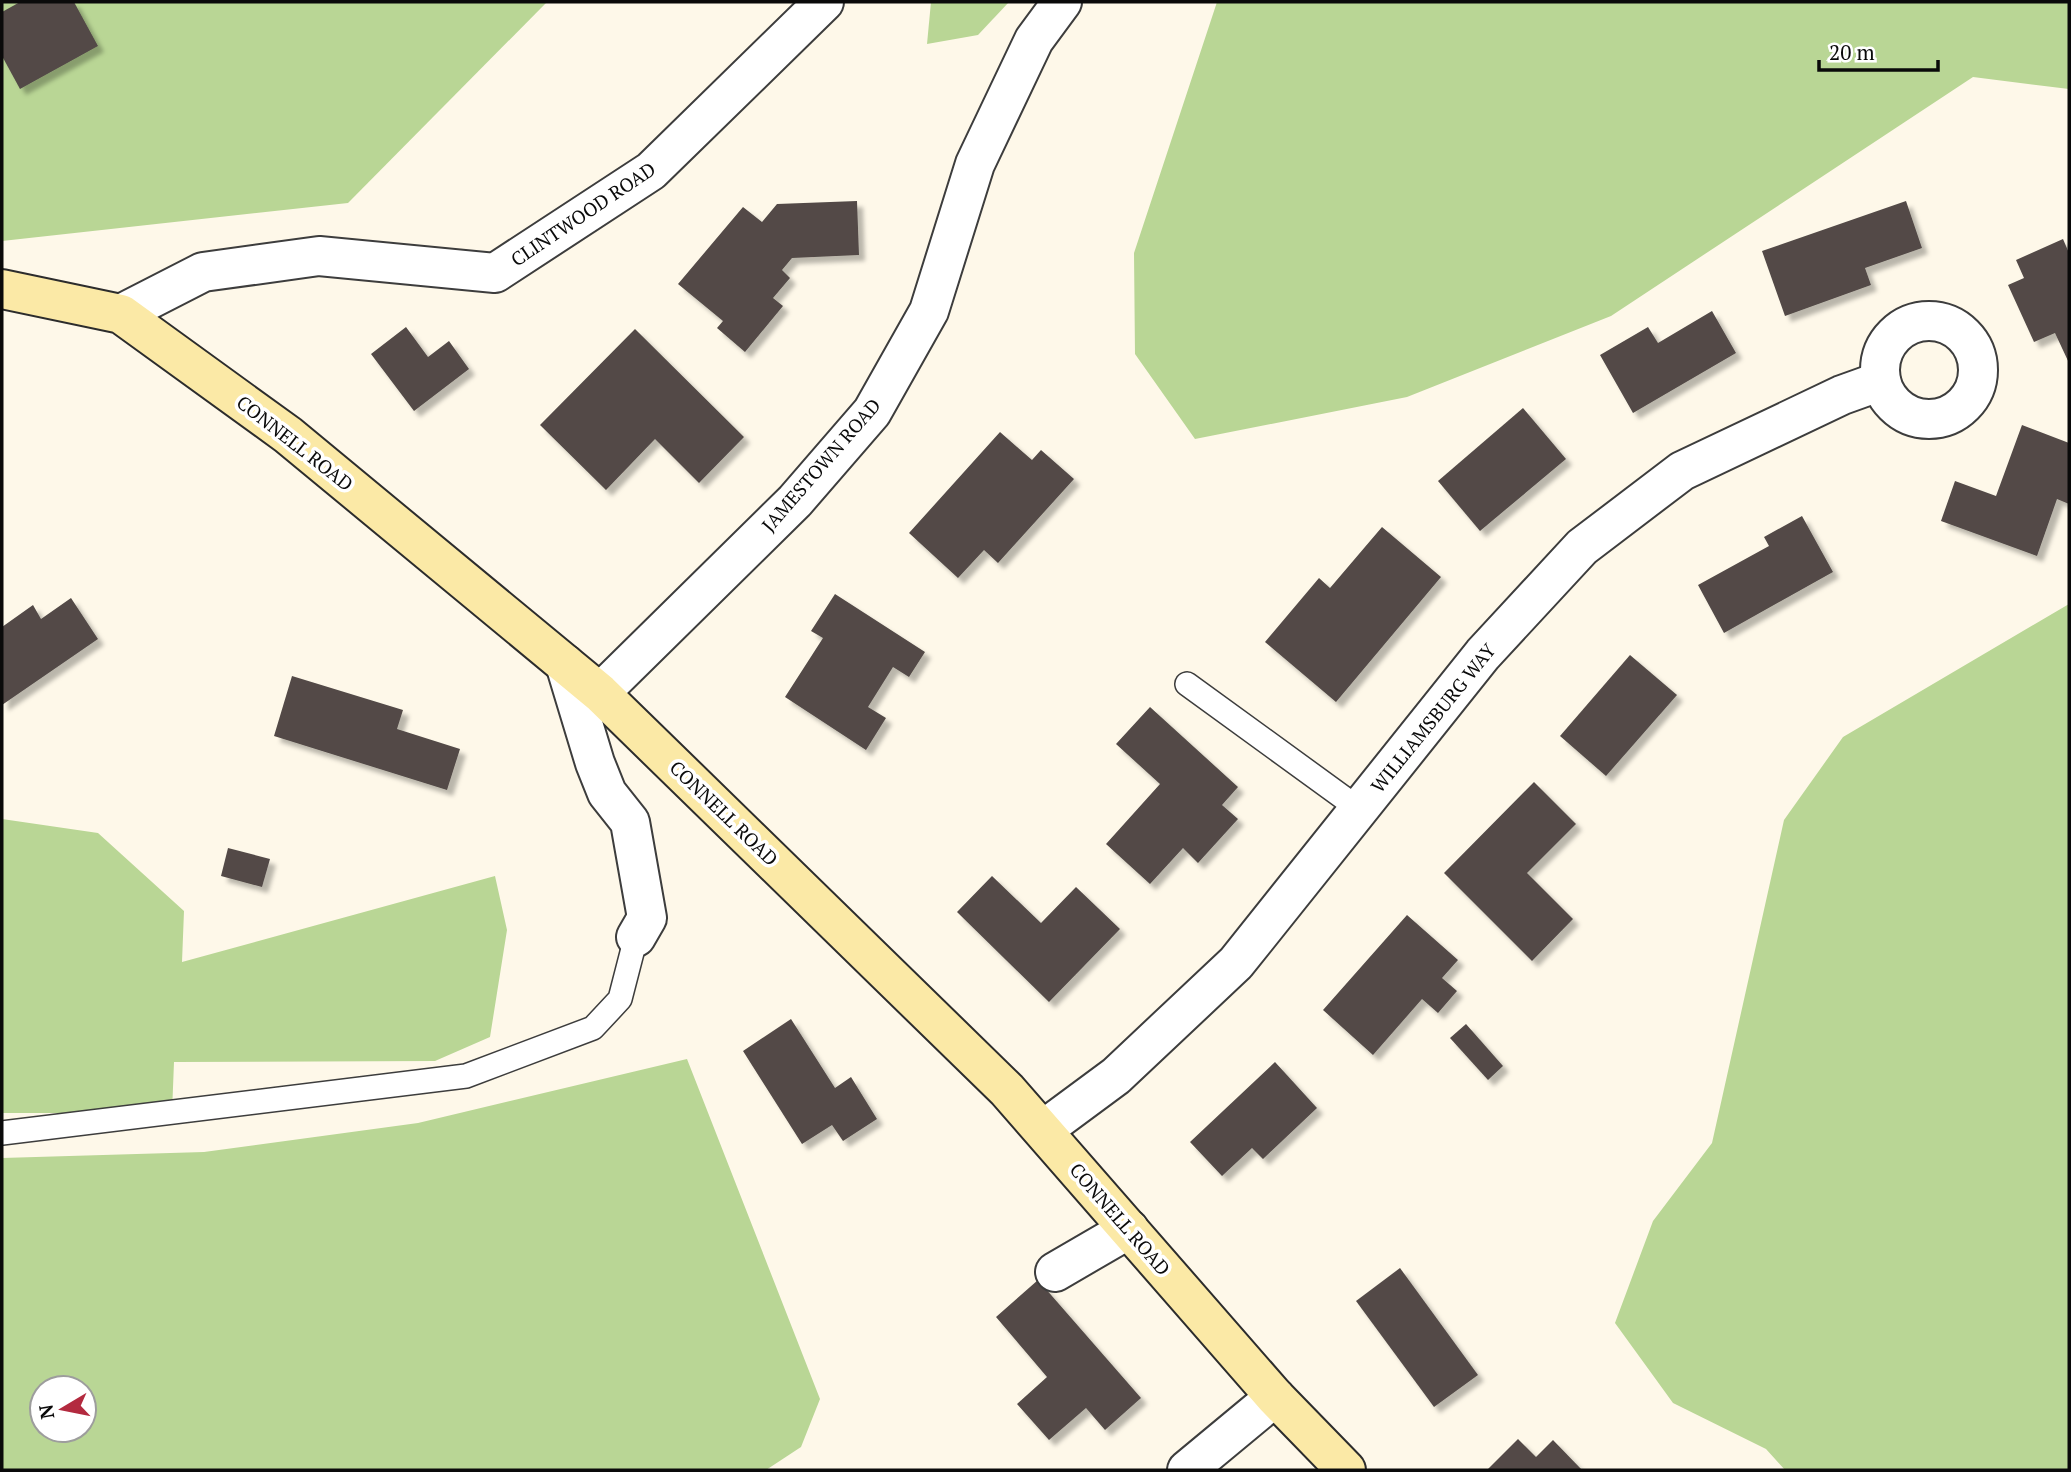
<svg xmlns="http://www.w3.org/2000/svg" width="2071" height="1472" font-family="'PT Serif',serif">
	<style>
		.forest { fill: #b9d695; fill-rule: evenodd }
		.building { fill: #524a47; filter: url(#shadow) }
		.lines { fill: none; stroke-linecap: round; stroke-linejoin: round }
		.lane-casing { stroke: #3d3d3d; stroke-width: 26 }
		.street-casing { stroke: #3d3d3d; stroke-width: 42 }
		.secondary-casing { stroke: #2c2c2c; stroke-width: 42 }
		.lane { stroke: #fff; stroke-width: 23 }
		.street { stroke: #fff; stroke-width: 38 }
		.secondary { stroke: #fbe9a6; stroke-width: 38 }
		.labels { text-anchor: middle; stroke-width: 7; stroke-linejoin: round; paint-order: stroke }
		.street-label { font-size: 19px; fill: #0a0a0a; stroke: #fff }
	</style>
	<defs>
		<filter id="shadow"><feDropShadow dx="6" dy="6" stdDeviation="2" flood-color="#0004"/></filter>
	</defs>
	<rect width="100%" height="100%" fill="#fef8e9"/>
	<g class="forest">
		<path d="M2 2H547L348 203 2 241Z"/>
		<path d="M931 2H1009L978 35 927 44Z"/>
		<path d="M1217 2H2069V89L1973 77 1611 316 1407 397 1195 439 1135 354 1134 253Z"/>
		<path d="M2069 604V1470H1785L1766 1449 1673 1403 1615 1323 1653 1221 1712 1143 1784 820 1843 737Z"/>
		<path d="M2 819 98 833 184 911 182 962 495 876 507 930 490 1037 435 1061 174 1062 172 1113H2Z"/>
		<path d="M687 1059 820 1399 801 1447 766 1470H2V1158L204 1152 418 1123ZM84 1388V1430H42V1388Z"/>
	</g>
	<g class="building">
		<path d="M20 2H74L98 46 20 89 2 56V12Z"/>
		<path d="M857 201 859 255 792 258 782 270 790 278 773 298 783 306 745 352 717 328 723 321 678 284 743 207 762 222 777 204Z"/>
		<path d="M1906 201 1922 248 1865 268 1871 285 1785 316 1762 251Z"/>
		<path d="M2063 239 2069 253V363L2055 333 2034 342 2008 285 2024 278 2016 260Z"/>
		<path d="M1712 311 1736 353 1633 413 1600 355 1648 327 1658 343Z"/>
		<path d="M406 327 428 357 449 341 469 369 414 411 371 354Z"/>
		<path d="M635 329 744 437 699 483 655 439 606 490 540 425Z"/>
		<path d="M1523 408 1566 459 1480 531 1438 481Z"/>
		<path d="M2022 425 2069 443V504L2057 499 2037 556 1941 521 1955 481 1996 496Z"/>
		<path d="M1000 432 1032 460 1041 450 1074 479 998 563 984 550 958 578 909 533Z"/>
		<path d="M1802 516 1833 572 1724 633 1698 585 1769 546 1764 537Z"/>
		<path d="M1382 527 1441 577 1336 702 1265 642 1319 578 1330 588Z"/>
		<path d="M835 594 925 652 909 677 893 667 868 707 886 718 866 750 785 697 823 638 811 631Z"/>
		<path d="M71 598 98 639 2 705V627L33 605 41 619Z"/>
		<path d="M1630 655 1677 695 1606 776 1560 736Z"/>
		<path d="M292 676 403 710 397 729 460 749 447 790 274 736Z"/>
		<path d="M1150 707 1238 787 1222 805 1238 819 1198 863 1183 848 1150 884 1106 844 1160 784 1116 744Z"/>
		<path d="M1534 782 1576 824 1527 873 1573 919 1532 961 1444 873Z"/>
		<path d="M228 848 270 859 262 887 221 876Z"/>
		<path d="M992 876 1041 923 1076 887 1120 929 1049 1002 957 912Z"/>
		<path d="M1407 915 1458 960 1442 978 1457 991 1438 1013 1422 999 1373 1055 1323 1010Z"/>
		<path d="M791 1019 835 1088 851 1077 877 1119 843 1141 832 1125 802 1144 743 1051Z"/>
		<path d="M1466 1024 1503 1066 1488 1080 1450 1038Z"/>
		<path d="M1275 1062 1317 1108 1263 1159 1252 1148 1222 1176 1190 1142Z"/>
		<path d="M1400 1268 1478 1375 1434 1407 1356 1301Z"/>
		<path d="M1038 1280 1141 1398 1105 1430 1086 1408 1049 1440 1017 1404 1047 1377 996 1317Z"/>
		<path d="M1518 1439 1536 1457 1553 1440 1582 1470H1487Z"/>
	</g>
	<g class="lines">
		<g class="lane-casing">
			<g id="lane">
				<path d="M1187 684 1359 809"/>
				<path d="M2 1133 466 1076 593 1028 620 999 636 937"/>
			</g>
		</g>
		<g class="street-casing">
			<g id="street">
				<path d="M121 314 203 272 319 256 495 273 651 171 824 2"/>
				<circle cx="1929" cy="370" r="49"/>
				<path d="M565 664 595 763 607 793 630 822 647 918 636 937"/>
				<path d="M600 693 795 501 872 412 929 311 975 164 1034 40 1062 2"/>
				<path d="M1043 1130 1116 1076 1236 963 1483 654 1582 547 1682 471 1842 395 1881 381"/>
				<path d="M1055 1272 1129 1229"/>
				<path d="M1187 1470 1275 1397"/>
			</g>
		</g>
		<g class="secondary-casing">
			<path id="secondary" d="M2 289 121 314 288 435 600 693 1007 1090 1275 1397 1346 1470"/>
		</g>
		<use href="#lane" class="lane"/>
		<use href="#street" class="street"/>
		<use href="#secondary" class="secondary"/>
	</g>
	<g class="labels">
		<g class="street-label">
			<text transform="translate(583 214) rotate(-34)" y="7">CLINTWOOD ROAD</text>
			<text transform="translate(295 443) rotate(38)" y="7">CONNELL ROAD</text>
			<text transform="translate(821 465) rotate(-49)" y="7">JAMESTOWN ROAD</text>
			<text transform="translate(1433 718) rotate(-51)" y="7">WILLIAMSBURG WAY</text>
			<text transform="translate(724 813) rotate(44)" y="7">CONNELL ROAD</text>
			<text transform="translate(1120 1219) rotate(49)" y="7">CONNELL ROAD</text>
		</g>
	</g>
	<rect width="2071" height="1472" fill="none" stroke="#0a0a0a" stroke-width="7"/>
	<g transform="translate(63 1409) rotate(260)"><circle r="33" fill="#ffffff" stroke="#9d9d9d" stroke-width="2"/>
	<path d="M0-5L12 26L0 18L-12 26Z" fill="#b32a3f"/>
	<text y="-10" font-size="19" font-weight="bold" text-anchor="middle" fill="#0a0a0a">N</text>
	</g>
	<path d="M1819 60v10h119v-10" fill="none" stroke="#0a0a0a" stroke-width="3.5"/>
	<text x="1829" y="60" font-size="21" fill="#0a0a0a" stroke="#ffffff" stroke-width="5" paint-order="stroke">20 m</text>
</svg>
